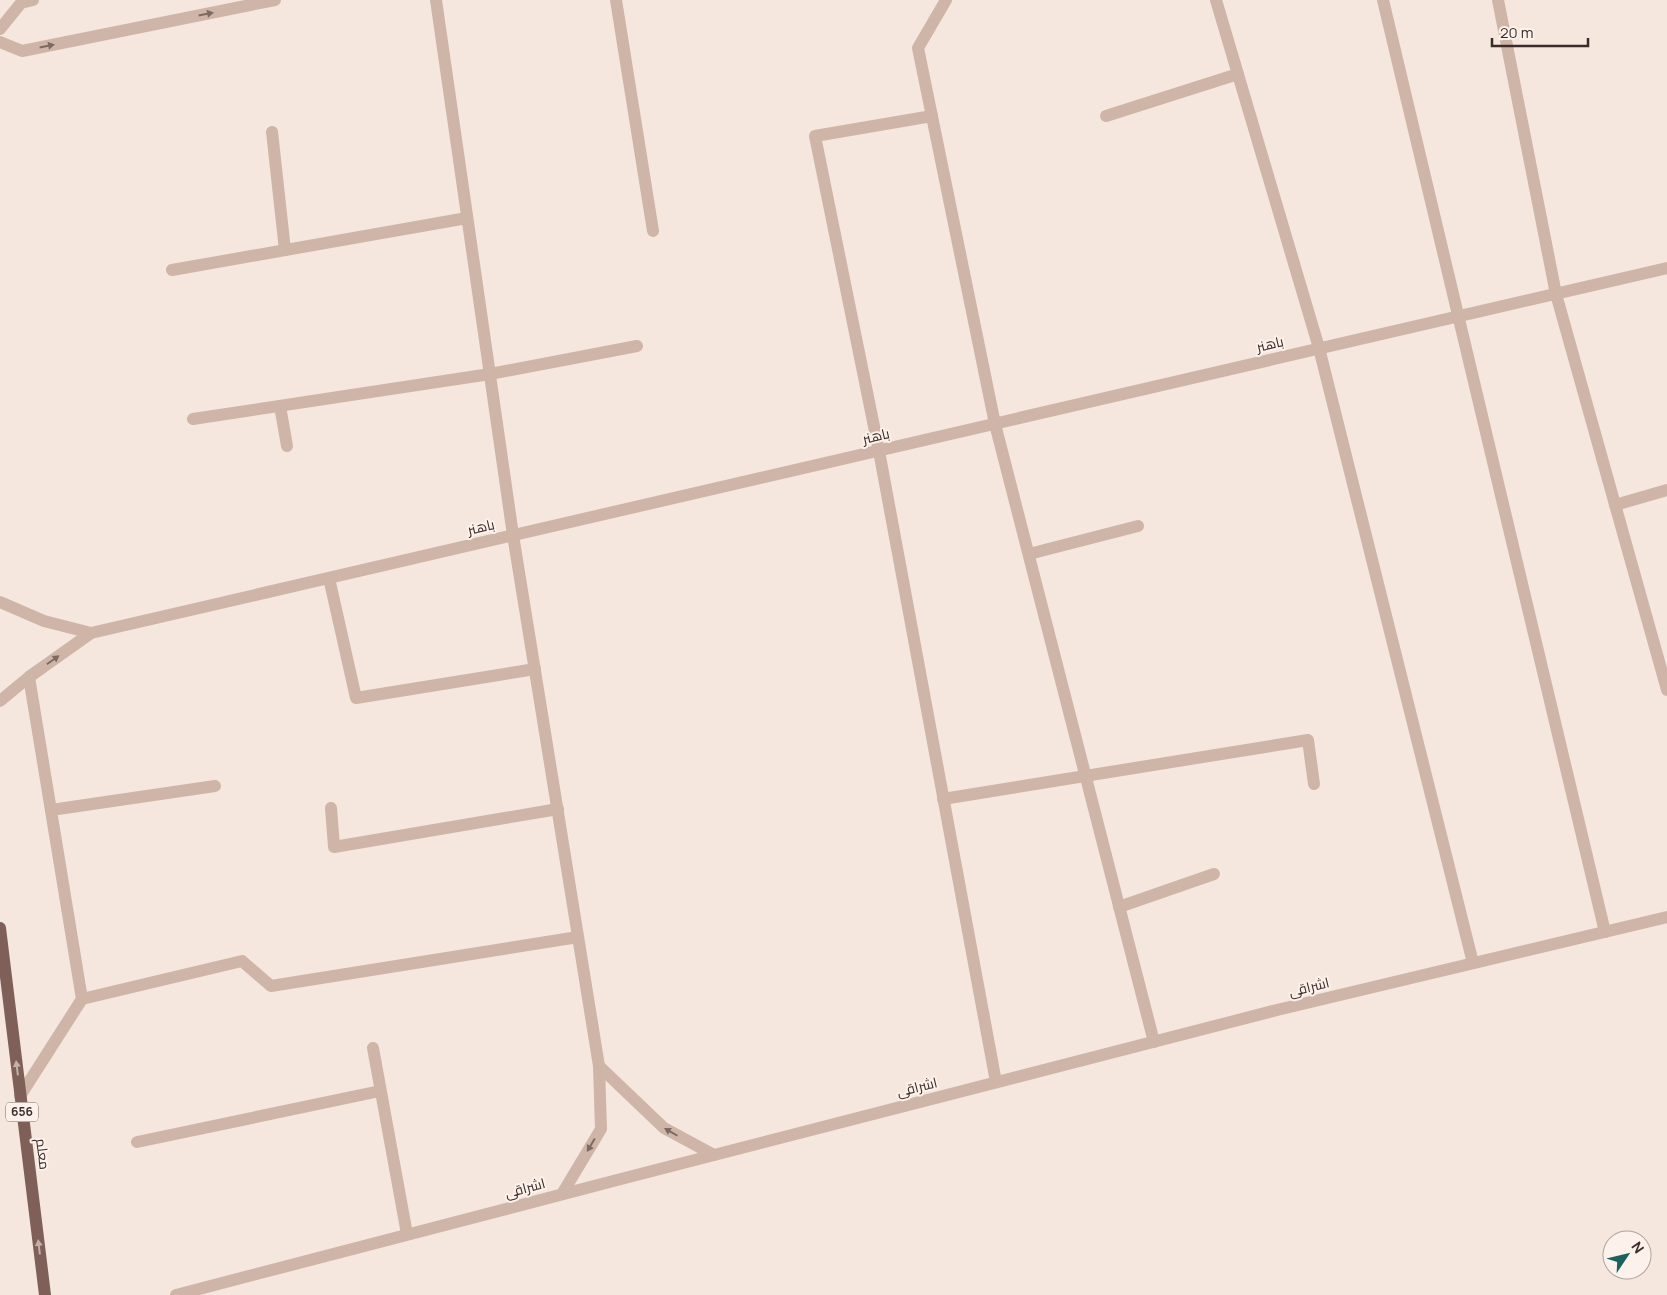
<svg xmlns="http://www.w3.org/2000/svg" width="1667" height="1295" font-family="Manrope,Cairo,sans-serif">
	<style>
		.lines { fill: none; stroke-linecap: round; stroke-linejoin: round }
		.minor { stroke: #cfb5a8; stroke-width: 12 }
		.tertiary { stroke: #cfb5a8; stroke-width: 12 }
		.primary { stroke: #7e6058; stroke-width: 12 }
		.oneway { fill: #7e6a62 }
		.oneway2 { fill: #c3b0a9 }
		.labels { text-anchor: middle; stroke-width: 4; stroke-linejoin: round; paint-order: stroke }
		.shield { fill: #fcf2eb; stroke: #756763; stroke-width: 1 }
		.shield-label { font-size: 12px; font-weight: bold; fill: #3b2c29 }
		.street-label { font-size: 14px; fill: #3b2c29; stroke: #fcf2eb }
	</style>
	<rect width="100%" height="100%" fill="#f5e7de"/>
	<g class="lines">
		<g class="minor">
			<path d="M436 0 513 535 599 1066"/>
			<path d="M616 0 653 231"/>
			<path d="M946 0 918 48 995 424 1154 1042"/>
			<path d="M1216 0 1319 348 1473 963"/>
			<path d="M1383 0 1605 932"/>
			<path d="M1498 0 1556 294 1667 690"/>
			<path d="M0 29 21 3 33 0"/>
			<path d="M0 42 22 51 275 0"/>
			<path d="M932 116 815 136 879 451 996 1082"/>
			<path d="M1106 116 1238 74"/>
			<path d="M272 132 285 250"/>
			<path d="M172 270 467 218"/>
			<path d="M280 406 287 446"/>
			<path d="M193 419 490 374 637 346"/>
			<path d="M1615 505 1667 490"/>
			<path d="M1029 554 1138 526"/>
			<path d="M329 578 356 698 535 669"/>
			<path d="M0 602 44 621 91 633 29 677 0 701"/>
			<path d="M91 633 1667 268"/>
			<path d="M943 799 1308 740 1314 784"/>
			<path d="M331 808 334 847 558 809"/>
			<path d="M51 810 215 786"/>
			<path d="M1119 907 1214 874"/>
			<path d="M82 999 242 961 271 986 578 937"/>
			<path d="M373 1048 407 1234"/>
			<path d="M20 1096 82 999 29 677"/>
			<path d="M137 1142 380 1091"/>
			<path d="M562 1194 601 1129 599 1066 664 1128 714 1155"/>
		</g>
		<path class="tertiary" d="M176 1295 621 1179 1277 1010 1667 917"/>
		<path class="primary" d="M0 928 45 1295"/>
	</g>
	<defs><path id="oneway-solid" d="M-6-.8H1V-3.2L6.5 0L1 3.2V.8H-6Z" transform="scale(1.25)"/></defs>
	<g class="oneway">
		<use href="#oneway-solid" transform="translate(206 14) rotate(-11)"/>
		<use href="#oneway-solid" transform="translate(47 46) rotate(-11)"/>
		<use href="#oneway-solid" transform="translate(53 660) rotate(-35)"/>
		<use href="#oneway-solid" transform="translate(671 1132) rotate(-150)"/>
		<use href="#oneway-solid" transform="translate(591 1145) rotate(121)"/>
	</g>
	<g class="oneway2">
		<use href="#oneway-solid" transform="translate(17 1068) rotate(-97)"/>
		<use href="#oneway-solid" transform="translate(39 1247) rotate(-97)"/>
	</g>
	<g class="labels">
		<rect class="shield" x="6" y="1102.5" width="32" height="19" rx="4"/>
		<g class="shield-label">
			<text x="22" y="1116">656</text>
		</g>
		<g class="street-label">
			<text transform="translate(1270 344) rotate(-13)" y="5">باهنر</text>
			<text transform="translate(876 436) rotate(-13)" y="5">باهنر</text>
			<text transform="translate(481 527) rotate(-13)" y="5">باهنر</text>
			<text transform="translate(1309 987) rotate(-14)" y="5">اشراقی</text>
			<text transform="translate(917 1087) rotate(-14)" y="5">اشراقی</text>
			<text transform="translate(43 1154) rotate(83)" y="5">معلم</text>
			<text transform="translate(525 1188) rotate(-15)" y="5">اشراقی</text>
		</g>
	</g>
	<g transform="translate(1627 1255) rotate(55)"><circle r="24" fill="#fcf2eb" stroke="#afa39d"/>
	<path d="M0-4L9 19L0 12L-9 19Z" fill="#19625d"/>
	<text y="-8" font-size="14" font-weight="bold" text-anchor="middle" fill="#3b2c29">N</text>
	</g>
	<path d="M1492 38v8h96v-8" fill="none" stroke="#3b2c29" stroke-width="2.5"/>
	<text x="1500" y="38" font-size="15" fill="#3b2c29" stroke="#fcf2eb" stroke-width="4" paint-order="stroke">20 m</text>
</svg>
